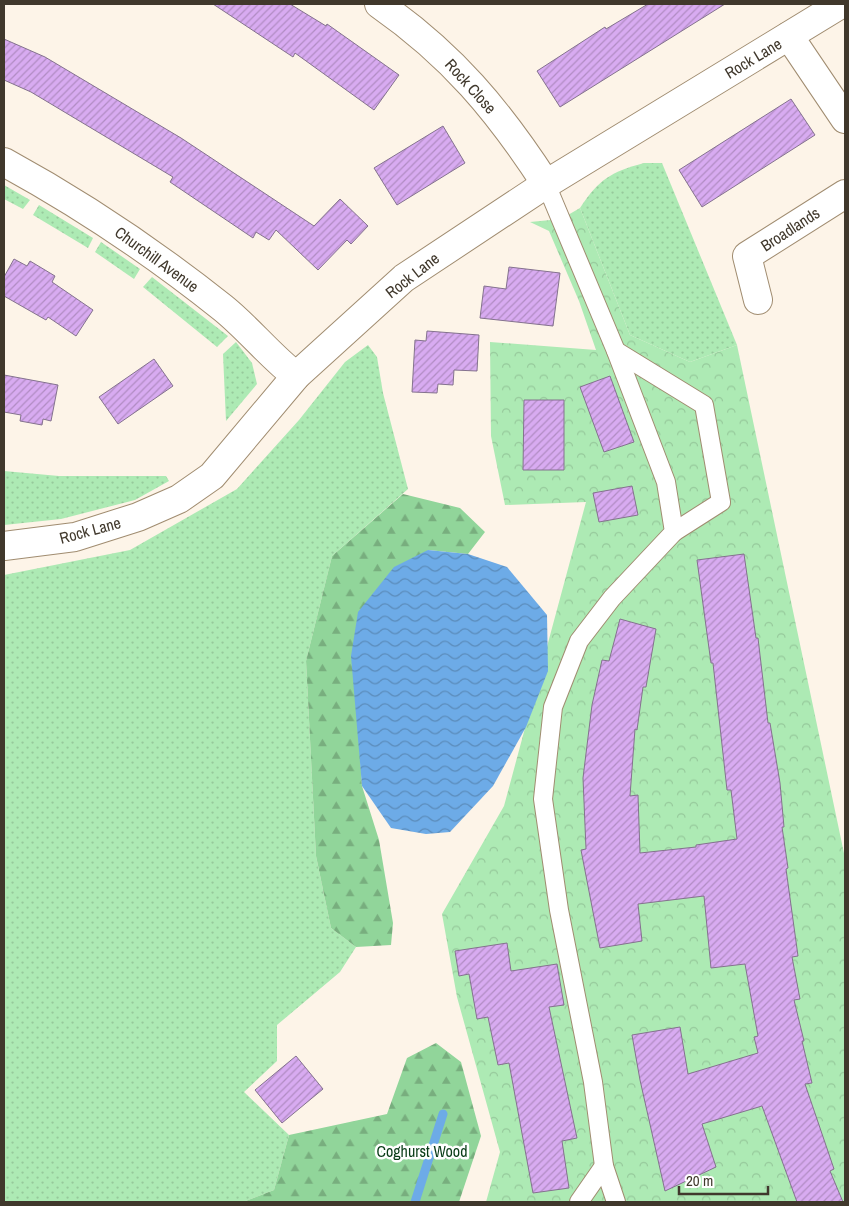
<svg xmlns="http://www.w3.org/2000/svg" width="849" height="1206" font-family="'Archivo Narrow',sans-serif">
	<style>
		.grass { fill: url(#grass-dots) }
		.forest { fill: url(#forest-firs) }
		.park { fill: url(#park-crowns) }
		.water { fill: url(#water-waves) }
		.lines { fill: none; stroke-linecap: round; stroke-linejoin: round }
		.stream { stroke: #6dabe7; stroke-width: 9 }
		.building { fill: url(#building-hatch); stroke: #84728e }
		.service-casing { stroke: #a08c70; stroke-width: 20 }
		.minor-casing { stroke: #a08c70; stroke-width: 30 }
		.tertiary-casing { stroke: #a08c70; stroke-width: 30 }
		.service { stroke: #fff; stroke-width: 18 }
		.minor { stroke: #fff; stroke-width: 28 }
		.tertiary { stroke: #fff; stroke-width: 28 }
		.labels { text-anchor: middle; stroke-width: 5; stroke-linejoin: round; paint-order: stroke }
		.street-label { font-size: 16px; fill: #40382c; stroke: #fff }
		.park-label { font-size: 16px; fill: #093c17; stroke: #fff }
	</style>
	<defs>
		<pattern id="grass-dots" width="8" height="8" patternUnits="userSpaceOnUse" patternTransform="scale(1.25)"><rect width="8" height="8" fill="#adeab4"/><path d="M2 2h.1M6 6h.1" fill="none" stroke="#96c99b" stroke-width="1.8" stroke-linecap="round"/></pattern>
		<pattern id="forest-firs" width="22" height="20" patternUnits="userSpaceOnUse" patternTransform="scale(1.25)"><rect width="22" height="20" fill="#91d59a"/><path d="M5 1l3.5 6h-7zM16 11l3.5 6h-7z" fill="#78ae7e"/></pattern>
		<pattern id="park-crowns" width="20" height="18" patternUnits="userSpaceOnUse" patternTransform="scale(1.25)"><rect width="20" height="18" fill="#adeab4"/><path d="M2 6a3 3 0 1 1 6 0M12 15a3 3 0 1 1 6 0" fill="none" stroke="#96c99b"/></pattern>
		<pattern id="water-waves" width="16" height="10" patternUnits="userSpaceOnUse" patternTransform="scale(1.25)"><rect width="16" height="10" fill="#6dabe7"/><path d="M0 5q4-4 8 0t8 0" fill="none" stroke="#5b8cbb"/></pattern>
		<pattern id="building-hatch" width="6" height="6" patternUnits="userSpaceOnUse" patternTransform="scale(1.25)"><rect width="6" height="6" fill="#d8abf1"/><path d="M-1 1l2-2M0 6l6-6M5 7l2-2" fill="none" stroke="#b18cc3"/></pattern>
	</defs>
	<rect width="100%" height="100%" fill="#fdf4e8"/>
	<g class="grass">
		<path d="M644 163H662L737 345 690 362 630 335 580 208C599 179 611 172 644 163Z"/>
		<path d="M4 185 30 200 23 209 4 199Z"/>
		<path d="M39 205 93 238 88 248 33 215Z"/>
		<path d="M101 242 140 269 134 279 95 252Z"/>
		<path d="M152 277 228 336 217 347 143 287Z"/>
		<path d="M236 342 252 363 257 384 226 421 223 354Z"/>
		<path d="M368 345 377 357 383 393 408 489 332 556 306 661 316 856 331 928 356 947 340 972 277 1025V1061L244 1092 289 1135 274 1190 243 1202H4V575L130 550 237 489 299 420 345 362Z"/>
		<path d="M4 471 59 476H166L169 481 135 500 61 519 4 525Z"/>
	</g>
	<g class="forest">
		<path d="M403 494 460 508 485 532 468 554 428 550 359 738 362 786 379 840 393 923 391 945 356 947 331 928 316 856 306 661 332 556Z"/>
		<path d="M436 1043 461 1062 481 1136 459 1202H243L274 1190 289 1135 387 1114 407 1058Z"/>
	</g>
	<path class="park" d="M580 208 630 335 690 362 737 345 845 858V1202H486L500 1152 457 997 442 914 504 806 586 502 505 505 491 436 490 342 596 350 579 301 549 231 530 222 561 219Z"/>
	<path class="water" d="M428 550 468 554 507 567 547 615 548 671 526 727 493 786 450 832 426 834 391 828 362 786 351 656 358 612 394 567Z"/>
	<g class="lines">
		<path class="stream" d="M415 1202 443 1114"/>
	</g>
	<g class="building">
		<path d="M213 4H290L326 26 327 24 399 75 374 110 295 53 293 57Z"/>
		<path d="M648 4H725L560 107 537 71 605 27 606 29Z"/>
		<path d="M4 39 45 57 181 138 314 226 340 199 368 226 351 244 347 240 318 270 276 230 269 240 256 232 253 238 170 182 173 177 31 92 4 80Z"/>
		<path d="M791 99 815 135 702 207 679 170Z"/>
		<path d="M443 126 465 163 397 205 374 168Z"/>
		<path d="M14 259 27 266 30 261 55 276 52 282 93 310 76 336 48 317 46 320 4 296V277Z"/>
		<path d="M509 267 560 273 553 326 480 318 484 286 506 289Z"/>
		<path d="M427 331 479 335 477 371 454 370 453 385 438 384 437 393 412 392 415 340 426 341Z"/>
		<path d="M154 359 173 386 118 424 99 397Z"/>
		<path d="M4 375 58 385 51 421 43 419 42 425 20 421 21 415 4 412Z"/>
		<path d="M610 376 634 442 604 452 580 387Z"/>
		<path d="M524 400H564V470H523Z"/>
		<path d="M632 486 638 515 599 522 593 493Z"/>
		<path d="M744 554 756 638H758L768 723H770L780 783 784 827H782L788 868 786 869 798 956 792 957 800 999 794 1000 804 1041H802L812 1083 805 1084 834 1169 830 1171 843 1202H797L762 1106 702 1124 716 1167 665 1191 640 1080 632 1035 680 1027 688 1074 758 1053 754 1037 758 1036 745 964 711 968 704 896 638 904 642 941 600 948 581 850 586 849 583 778 592 705 602 660 609 661 620 619 656 629 646 687H643L637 730 635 729 630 796 638 795 640 853 696 847V845L737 839 731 790H727L713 663H711L697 560Z"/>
		<path d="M507 943 511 971 557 964 564 1005 549 1007 577 1138 562 1141 569 1188 533 1193 509 1063 498 1065 488 1017 477 1019 469 974 459 976 455 951Z"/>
		<path d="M296 1056 323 1089 282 1123 255 1090Z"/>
	</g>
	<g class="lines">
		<g class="service-casing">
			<g id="service">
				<path d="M546 184 616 351 666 482 674 532 612 598 579 641 553 707 543 799 559 910 593 1082 604 1166 616 1202"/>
				<path d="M616 351 704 405 721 502 674 532"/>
				<path d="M579 1202 604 1166"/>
			</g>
		</g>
		<g class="minor-casing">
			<g id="minor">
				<path d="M379 4C452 55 498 110 546 184"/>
				<path d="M789 36 845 119"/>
				<path d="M4 162C81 204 154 253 223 308 249 329 269 355 296 376"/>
				<path d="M758 300 747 256 845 194"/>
			</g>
		</g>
		<g class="tertiary-casing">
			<path id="tertiary" d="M4 546 75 537 138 517 179 499 212 476 296 376 404 278 546 184 841 4"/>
		</g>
		<use href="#service" class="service"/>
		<use href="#minor" class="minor"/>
		<use href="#tertiary" class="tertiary"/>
	</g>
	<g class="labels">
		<g class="street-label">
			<text transform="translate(753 58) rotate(-31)" y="6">Rock Lane</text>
			<text transform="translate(471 86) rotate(48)" y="6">Rock Close</text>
			<text transform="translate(790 229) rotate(-33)" y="6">Broadlands</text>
			<text transform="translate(157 259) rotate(36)" y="6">Churchill Avenue</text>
			<text transform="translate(412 275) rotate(-38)" y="6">Rock Lane</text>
			<text transform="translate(90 530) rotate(-15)" y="6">Rock Lane</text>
		</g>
		<g class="park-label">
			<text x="422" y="1157">Coghurst Wood</text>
		</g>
	</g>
	<rect width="849" height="1206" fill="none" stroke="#40382c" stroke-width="10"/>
	<path d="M679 1186v8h89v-8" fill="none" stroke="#40382c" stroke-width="2.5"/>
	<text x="686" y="1186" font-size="15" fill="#40382c" stroke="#ffffff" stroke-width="4" paint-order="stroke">20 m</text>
</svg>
